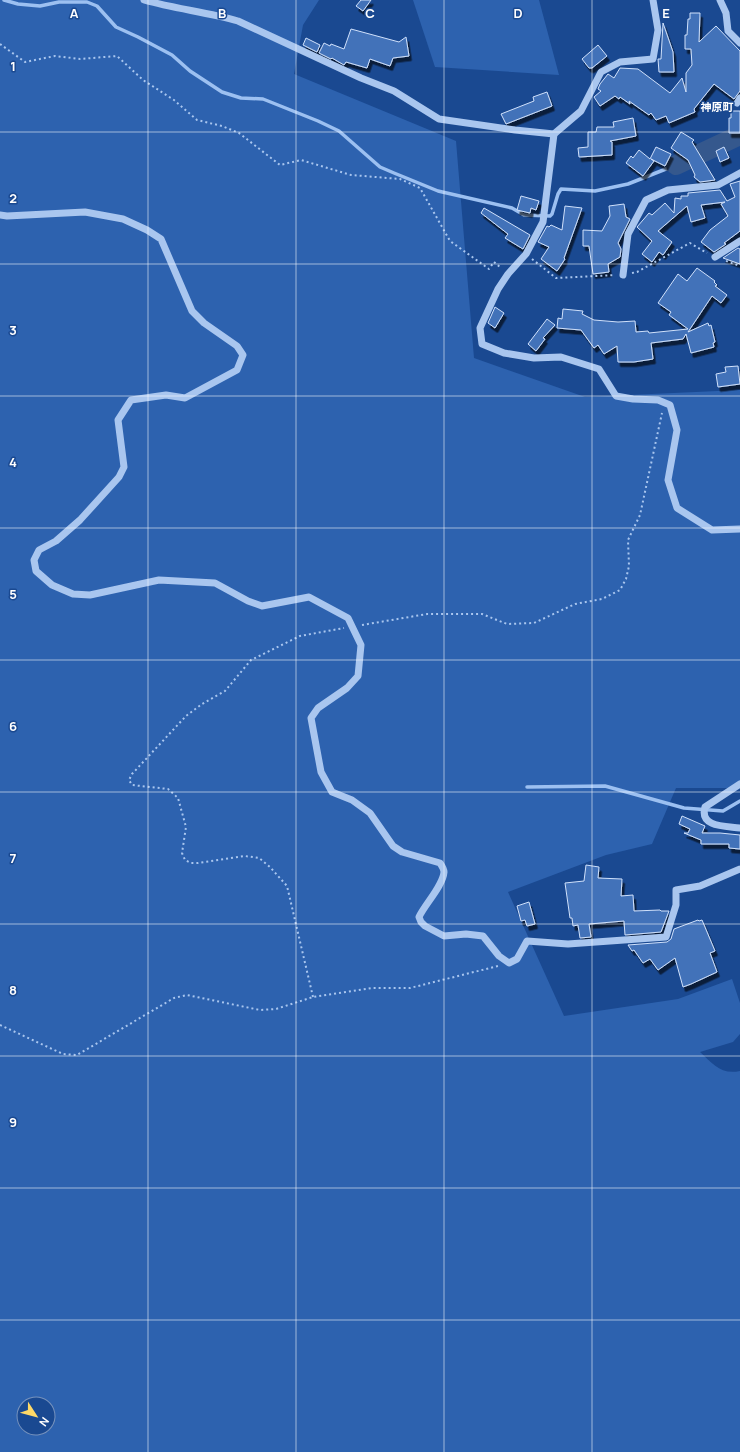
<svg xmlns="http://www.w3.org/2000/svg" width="740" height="1452" font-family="Manrope,'Noto Sans JP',sans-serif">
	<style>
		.green { fill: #2d62af; fill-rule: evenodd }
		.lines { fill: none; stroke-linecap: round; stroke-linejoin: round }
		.stream { stroke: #9cc0f1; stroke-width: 3.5 }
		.river { stroke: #35588d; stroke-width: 20 }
		.building { fill: #4372b9; stroke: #d0e1fb; filter: url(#shadow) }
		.path { stroke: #a9c6ef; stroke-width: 2; stroke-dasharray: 2 3; stroke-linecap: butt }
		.minor { stroke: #a9c6ef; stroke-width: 7 }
		.grid { fill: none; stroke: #fff; stroke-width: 1; stroke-opacity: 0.55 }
		.labels { text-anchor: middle; stroke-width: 3; stroke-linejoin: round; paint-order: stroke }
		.neighbourhood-label { font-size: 11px; font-weight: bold; fill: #fff; stroke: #1a4991 }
		.grid-label { font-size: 13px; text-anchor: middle; font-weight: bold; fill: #fff; stroke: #1a4991; stroke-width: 3; stroke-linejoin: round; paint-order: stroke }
	</style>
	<defs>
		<filter id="shadow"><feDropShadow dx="2.5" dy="4.5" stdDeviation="0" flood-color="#0009"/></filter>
	</defs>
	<rect width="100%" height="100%" fill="#1a4991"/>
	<g class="green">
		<path d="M0 0H319L303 25 294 74 456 141 474 358 585 397 740 390V788H676L652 844 606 855 508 892 564 1016 678 999 732 979 740 1003V1034L733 1042 700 1052C713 1064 721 1075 740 1071V1452H0ZM24 1404H48V1428H24Z"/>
		<path d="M413 0H539L559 75 435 67Z"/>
	</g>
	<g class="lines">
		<g class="stream">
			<path d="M4 0 18 4 40 6 59 2H87L97 6 116 27 138 37 172 55 190 71 222 92 241 98 263 99 318 121 339 131 380 167 394 173 438 191 512 208 524 215 550 216 552 214 558 194 561 189 595 191 628 184 676 165"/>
			<path d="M527 787 605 786 684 808 723 811 740 801"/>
		</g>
		<path class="river" d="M676 165 740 135"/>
	</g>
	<g class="building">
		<path d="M361 0H371L363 11 356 6Z"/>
		<path d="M690 13H700L699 42 716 26 740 51V91L734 99 714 84 694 109 695 112 669 123 666 116 656 120 651 113 649 115 629 101 630 104 620 97 619 99 615 96 600 106 594 97 601 91 598 89 600 84 608 74 614 78 620 68 638 69 670 93 682 78 686 92V73L692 65 691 49H685V35H687L688 19H690Z"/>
		<path d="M663 23 673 52 674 72H659L658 59H661Z"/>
		<path d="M351 29 399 42 406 37 409 56 393 58 390 66 370 59 367 68 346 62 344 65 332 58 331 59 319 53 324 43 330 46 331 44 344 49Z"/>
		<path d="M306 38 320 45 317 52 303 45Z"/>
		<path d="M598 45 607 56 592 68H589L582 59Z"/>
		<path d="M547 92 552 106 506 124 501 114 534 101 533 97Z"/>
		<path d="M731 111H740V133H729V118H731Z"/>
		<path d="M633 118 636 136 610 141 612 142V155L579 157 578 148 588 147V132H596L597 127H614L613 122Z"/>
		<path d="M681 132 694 140 692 142 715 180 700 182 694 177 695 175 688 160 671 148Z"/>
		<path d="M656 147 671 154 665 166 651 159 654 161 643 176 626 163 631 156 633 158 639 150 650 159Z"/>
		<path d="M724 147 729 158 720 162 716 151Z"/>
		<path d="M740 181V231L724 243 726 244 714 252 701 242 710 230 728 216 721 204 725 202 701 205 705 218 691 222 687 206 658 231 672 242 663 255 659 252 652 262 642 254 652 241 637 227 649 213 652 215 665 203 674 213 675 198 681 199V196H688V193L720 190 727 201 735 197 730 184Z"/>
		<path d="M521 196 539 201 536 210 531 208 530 213 517 210Z"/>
		<path d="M624 204 626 217 630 219 618 243 621 249 620 257 608 264 609 272 593 274 589 246H583V230L602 231 610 216 609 206Z"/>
		<path d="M565 206 582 208 564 258 565 259 557 271 541 259 549 247 538 242 547 226 549 227 551 225 562 230Z"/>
		<path d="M484 208 530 235 523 249 505 238 508 234 481 213Z"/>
		<path d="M738 248 740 249V264L723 258Z"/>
		<path d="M697 268 715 281 714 282 717 285 715 286 727 295 721 303 712 296 688 332 708 323 709 326 711 325 715 342 713 343 714 347 691 353 686 334 683 339 651 343 653 359 634 362H618L617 346 604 354 598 345 594 348 581 330 557 328 558 318 562 319 563 309 583 311 582 314 594 320 618 322 635 321 636 332 648 331 649 333 688 329 669 315 671 312 658 303 678 274 687 281Z"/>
		<path d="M495 307 504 313 495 328 488 323Z"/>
		<path d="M547 319 555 325 543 338 545 339 536 351 528 344Z"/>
		<path d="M738 366 740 384 718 387 716 374 726 372 725 367Z"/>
		<path d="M682 816 705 826 702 833H720L740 835V849L729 848V844H701V840L684 833H688L690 829 679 824Z"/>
		<path d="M586 865 599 867 598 878 622 879 621 896 633 895 634 911 660 910 661 911H669L661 932 625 935 624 921 589 924 591 937 580 938 578 925 573 926 572 918H570L565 883 584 881Z"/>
		<path d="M529 902 535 924 527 926 525 920 521 921 517 906Z"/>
		<path d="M698 920 699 921 702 920 715 951 710 953 717 972 691 984 683 987 675 958 658 970 650 959 643 963 634 950 632 951 628 945 667 942 671 939 674 929Z"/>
	</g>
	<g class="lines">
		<g class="path">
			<path d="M0 44 25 62 55 56 80 59 117 56 143 80 174 100 197 120 222 126 239 133 280 165 301 160 351 175 400 179 420 188 450 241 489 269 494 262 501 268"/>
			<path d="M532 259 556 278 615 275"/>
			<path d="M726 261 740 266"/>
			<path d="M632 273 637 272 690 243 707 253"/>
			<path d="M362 625 427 614H482L507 624 534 623 575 604 602 599 620 590 626 579 629 566 628 540 640 515 662 413"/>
			<path d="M313 997 287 886 270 867 259 858 245 856 198 863H191L185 860 182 853 186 827 178 798 168 789 132 785 129 780 132 774 186 716 202 704 225 691 251 660 300 636 344 628"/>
			<path d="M0 1025 63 1054 77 1055 174 998 187 995 260 1010 276 1009 313 997 372 988H410L498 966"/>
		</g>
		<g class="minor">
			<path d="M144 0C175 9 207 12 238 21L361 78 394 91 439 119 515 130 554 134 581 111 601 72 620 62 653 59 658 30 653 0"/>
			<path d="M720 0 726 13 728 31 740 43"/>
			<path d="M737 103 740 98"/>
			<path d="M554 134 543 222 526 254 508 274 498 289 480 328 482 344 504 353 534 358 561 357 599 369 616 396 633 399 658 400 670 405 677 430 668 480 677 508 712 530 740 529"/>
			<path d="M0 215 7 216 85 212 123 219 147 230 161 239 192 311 204 323 237 346 243 355 237 370 185 398 166 395 131 400 118 420 124 467 119 477 80 520 56 541 39 550 34 560 36 571 52 585 73 594 90 595 159 580 215 583 248 601 262 606 309 597 348 618 361 645 358 676 347 688 318 708 311 718 321 772 332 792 352 800 370 813 393 846 402 852 440 863C442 866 444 869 444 872 443 886 425 904 419 917L421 922 425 926 444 936 466 934 483 936 499 956 509 963 517 959 527 941 568 944 666 937 676 905V890L700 886 740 869"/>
			<path d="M715 257 740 241"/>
			<path d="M623 275 628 234 646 200 668 190 718 185 740 173"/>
			<path d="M740 784 705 807C699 828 727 826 740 828"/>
		</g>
	</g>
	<path class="grid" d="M148 0V1452M296 0V1452M444 0V1452M592 0V1452M0 132H740M0 264H740M0 396H740M0 528H740M0 660H740M0 792H740M0 924H740M0 1056H740M0 1188H740M0 1320H740"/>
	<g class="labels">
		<g class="neighbourhood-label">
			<text x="717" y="111">神原町</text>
		</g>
	</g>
	<g class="grid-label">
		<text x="74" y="18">A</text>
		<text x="222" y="18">B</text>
		<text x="370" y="18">C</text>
		<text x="518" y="18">D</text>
		<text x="666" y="18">E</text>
		<text x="13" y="71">1</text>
		<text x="13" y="203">2</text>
		<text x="13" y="335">3</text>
		<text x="13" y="467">4</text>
		<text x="13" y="599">5</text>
		<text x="13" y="731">6</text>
		<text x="13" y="863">7</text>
		<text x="13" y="995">8</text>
		<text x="13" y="1127">9</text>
	</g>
	<g transform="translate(36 1416) rotate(126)"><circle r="19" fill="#1a4991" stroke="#7692bd"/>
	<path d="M0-3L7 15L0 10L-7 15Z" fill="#ffd967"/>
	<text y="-6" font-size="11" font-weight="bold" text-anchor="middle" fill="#ffffff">N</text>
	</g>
</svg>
